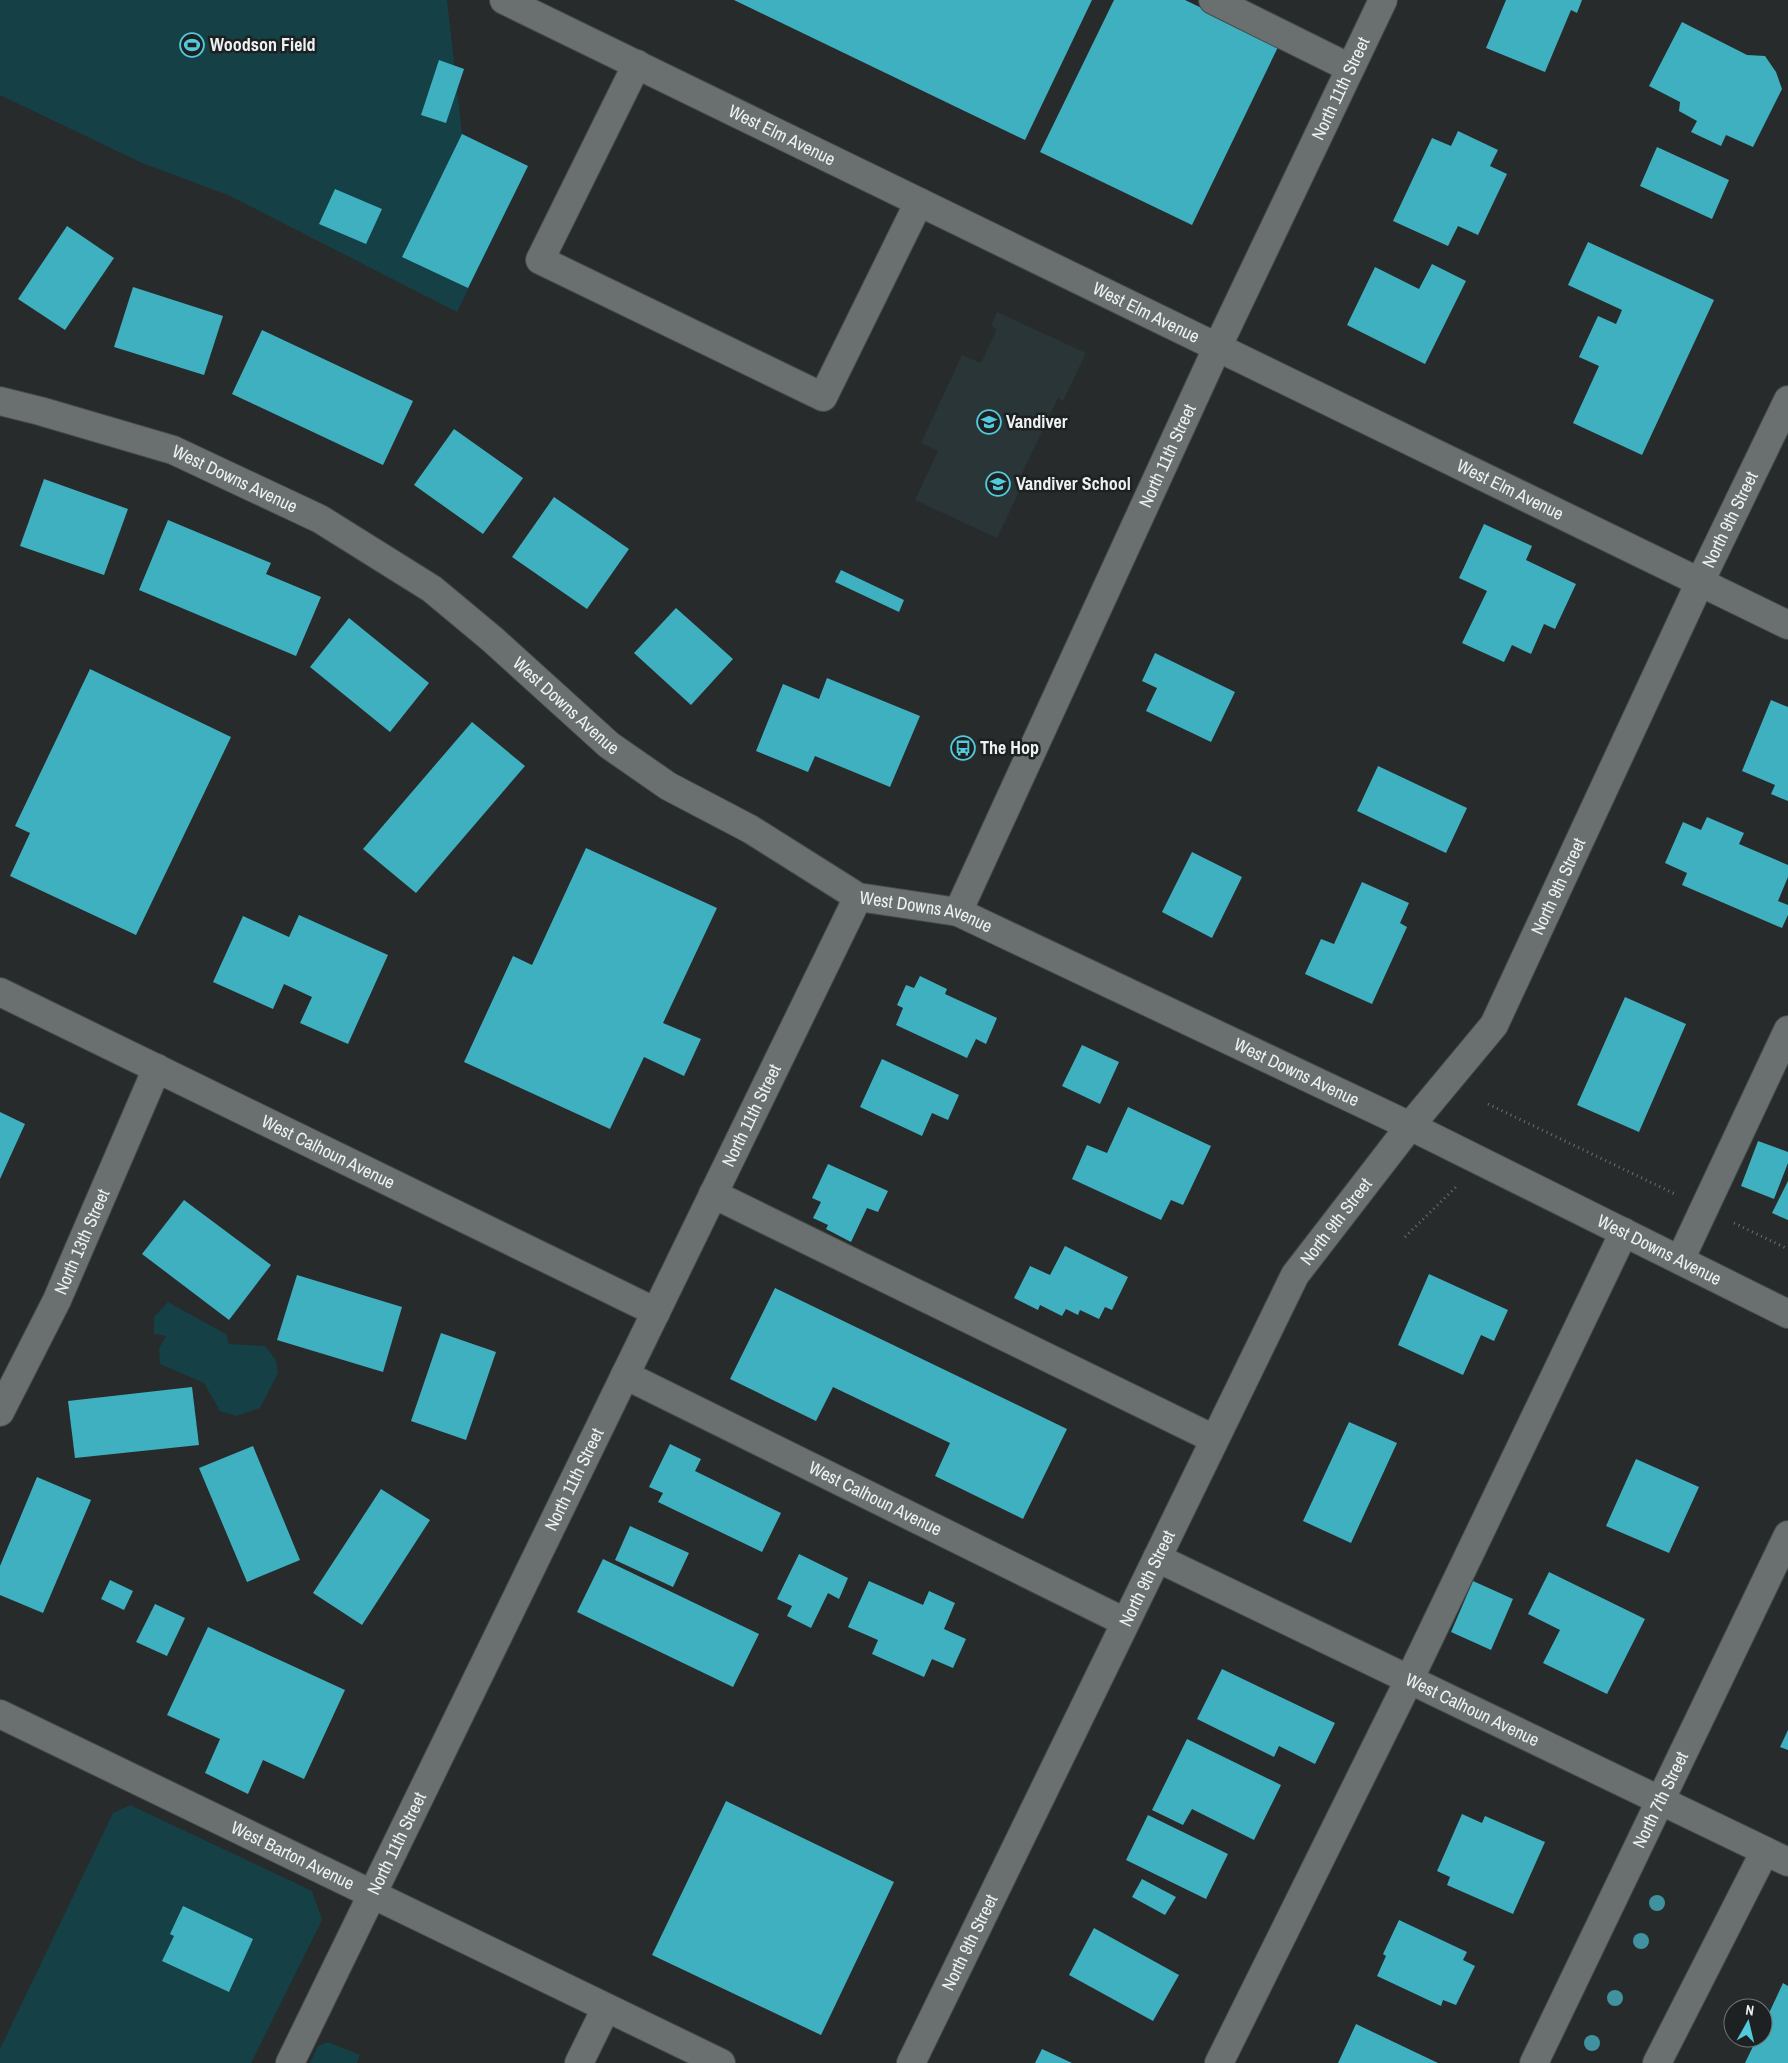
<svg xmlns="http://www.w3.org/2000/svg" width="1788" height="2063" font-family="'Archivo Narrow',sans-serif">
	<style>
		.built { fill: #293537 }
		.green { fill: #154046 }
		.building { fill: #3fb0c0 }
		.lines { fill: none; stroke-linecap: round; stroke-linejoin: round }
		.minor-casing { stroke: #454949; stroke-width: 30 }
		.path { stroke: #6c6f70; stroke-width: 3; stroke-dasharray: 1 4; stroke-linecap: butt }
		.minor { stroke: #6a6f6f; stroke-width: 28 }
		.tree { fill: #3f929e }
		.labels { text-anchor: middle; stroke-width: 5; stroke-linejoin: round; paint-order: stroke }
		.poi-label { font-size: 18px; font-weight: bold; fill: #eef1f1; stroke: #1d2122; text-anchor: start }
		.street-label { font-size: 18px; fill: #eef1f1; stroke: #1d2122 }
	</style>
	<rect width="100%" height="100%" fill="#272b2c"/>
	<path class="built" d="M997 312 1086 353 1063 401 1058 398 1016 486 1021 488 997 538 915 500 938 451 921 443 962 355 981 363 997 329 991 326Z"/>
	<g class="green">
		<path d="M0 0H447L462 134 528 166 457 312 228 195 142 163 0 95Z"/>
		<path d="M168 1302 226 1334 229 1344 265 1346 276 1360 278 1373 260 1408 236 1416 220 1411 204 1383 160 1364 159 1348 166 1336 154 1334V1317Z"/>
		<path d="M130 1805 312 1891 322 1920 251 2063H0V2049L113 1813Z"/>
		<path d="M328 2042 360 2055 357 2063H310L318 2046Z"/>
	</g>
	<g class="building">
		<path d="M734 0H1092L1025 140Z"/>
		<path d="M1114 0H1185L1279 45 1192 225 1040 152Z"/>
		<path d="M1506 0H1582L1577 13 1571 10 1545 72 1486 48Z"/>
		<path d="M1682 22 1747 55 1765 56 1776 72 1782 89 1753 147 1726 135 1721 146 1691 132 1697 121 1679 111 1680 102 1649 86Z"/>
		<path d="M439 60 464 69 446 123 421 115Z"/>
		<path d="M1458 131 1498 150 1490 166 1507 174 1478 235 1458 226 1448 246 1393 221 1432 138 1451 146Z"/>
		<path d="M462 134 528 166 468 288 402 257Z"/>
		<path d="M1657 147 1729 180 1712 219 1640 186Z"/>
		<path d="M335 189 382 209 366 244 319 224Z"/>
		<path d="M67 226 114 258 65 330 18 299Z"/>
		<path d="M1588 242 1714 300 1642 455 1573 423 1599 366 1579 357 1598 316 1616 324 1622 310 1568 285Z"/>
		<path d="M1432 264 1466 281 1425 364 1347 325 1375 267 1419 289Z"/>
		<path d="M133 287 223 316 204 375 114 347Z"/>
		<path d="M262 330 413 401 383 465 232 394Z"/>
		<path d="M454 429 523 478 483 534 414 485Z"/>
		<path d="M44 479 128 509 104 575 20 546Z"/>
		<path d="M554 497 629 549 587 609 512 557Z"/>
		<path d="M168 520 271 563 266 574 321 597 296 656 139 590Z"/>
		<path d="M1484 524 1532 546 1526 560 1576 584 1555 629 1544 624 1531 654 1512 645 1504 662 1462 643 1487 591 1459 578Z"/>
		<path d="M841 570 904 600 899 612 835 582Z"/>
		<path d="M676 608 733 659 691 705 634 653Z"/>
		<path d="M349 618 429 683 390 732 310 667Z"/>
		<path d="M1155 653 1235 692 1211 742 1146 711 1157 688 1142 681Z"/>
		<path d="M90 669 231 737 136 935 10 876 30 833 15 826Z"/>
		<path d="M827 678 920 716 890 787 815 756 808 772 756 751 783 684 819 699Z"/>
		<path d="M1771 700 1788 707V801L1771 794 1775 785 1742 771Z"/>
		<path d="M472 722 525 766 416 893 363 849Z"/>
		<path d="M1378 766 1467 808 1446 853 1357 811Z"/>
		<path d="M1707 817 1744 833 1739 844 1788 865V877L1778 901 1788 905V915L1782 928 1682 885 1687 873 1665 863 1683 822 1701 830Z"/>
		<path d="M586 848 717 908 663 1023 701 1039 684 1076 644 1057 610 1129 464 1062 513 956 532 965Z"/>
		<path d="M1192 852 1242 877 1212 938 1162 912Z"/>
		<path d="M1362 882 1409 903 1400 923 1407 927 1372 1004 1305 974 1321 939 1334 944Z"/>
		<path d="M299 915 388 955 348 1044 300 1023 312 997 284 984 273 1009 213 982 243 916 289 937Z"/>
		<path d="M920 976 947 989 945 994 997 1018 986 1044 976 1039 967 1058 896 1025 903 1008 897 1005 906 985 914 988Z"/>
		<path d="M1625 997 1686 1024 1639 1132 1577 1105Z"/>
		<path d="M1082 1045 1119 1062 1100 1104 1062 1086Z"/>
		<path d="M882 1059 959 1095 948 1120 932 1113 922 1136 860 1107Z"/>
		<path d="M1128 1107 1211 1146 1183 1205 1171 1200 1161 1220 1072 1179 1087 1145 1107 1153Z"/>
		<path d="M0 1112 25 1124 0 1179Z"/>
		<path d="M1758 1141 1788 1152V1163L1774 1199 1741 1186Z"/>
		<path d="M828 1164 888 1191 878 1212 867 1208 851 1242 826 1229 828 1225 813 1218 821 1202 812 1198Z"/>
		<path d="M1788 1181V1220L1772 1213Z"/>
		<path d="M184 1200 271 1265 229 1320 142 1254Z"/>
		<path d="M1065 1246 1128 1277 1112 1310 1105 1307 1099 1319 1080 1310 1078 1315 1066 1309 1062 1316 1040 1305 1038 1310 1014 1298 1030 1266 1050 1275Z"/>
		<path d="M1429 1274 1508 1310 1494 1341 1481 1335 1463 1375 1398 1345Z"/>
		<path d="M297 1275 402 1307 383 1372 277 1340Z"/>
		<path d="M775 1288 1067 1429 1023 1519 935 1476 950 1443 833 1387 816 1421 730 1379Z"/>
		<path d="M441 1333 496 1352 466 1440 411 1421Z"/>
		<path d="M192 1387 199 1445 75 1458 68 1401Z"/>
		<path d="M1349 1422 1397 1443 1351 1543 1303 1521Z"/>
		<path d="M670 1444 701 1459 695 1471 781 1513 762 1552 658 1502 663 1493 649 1487Z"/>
		<path d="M253 1446 300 1560 247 1582 199 1468Z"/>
		<path d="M1636 1459 1699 1487 1669 1553 1606 1526Z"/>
		<path d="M37 1477 91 1500 43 1613 0 1595V1566Z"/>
		<path d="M381 1489 430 1520 362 1625 313 1593Z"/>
		<path d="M630 1526 689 1553 673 1587 615 1560Z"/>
		<path d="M799 1554 848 1578 839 1599 828 1593 811 1628 787 1616 792 1606 777 1599Z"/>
		<path d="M603 1559 759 1634 733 1687 577 1612Z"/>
		<path d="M1549 1572 1645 1619 1607 1694 1543 1663 1560 1630 1528 1614Z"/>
		<path d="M110 1580 133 1591 124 1610 101 1599Z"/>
		<path d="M869 1581 923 1605 929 1591 955 1603 944 1629 966 1639 953 1668 932 1659 924 1677 872 1654 878 1640 848 1627Z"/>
		<path d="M1473 1581 1513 1599 1491 1650 1451 1632Z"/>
		<path d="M155 1604 185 1618 167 1656 136 1642Z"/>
		<path d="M208 1627 345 1690 304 1779 263 1760 248 1794 205 1773 220 1739 167 1715Z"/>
		<path d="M1222 1669 1335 1723 1315 1764 1279 1746 1274 1757 1197 1719Z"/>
		<path d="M1788 1730V1750L1780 1747Z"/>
		<path d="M1187 1739 1281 1785 1254 1840 1192 1809 1183 1825 1152 1810Z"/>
		<path d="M726 1801 894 1882 821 2035 652 1955Z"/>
		<path d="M1462 1814 1482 1823 1485 1816 1545 1842 1513 1914 1447 1885 1450 1877 1437 1871Z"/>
		<path d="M1148 1815 1228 1854 1206 1899 1126 1860Z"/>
		<path d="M1142 1879 1176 1897 1165 1915 1132 1897Z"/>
		<path d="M183 1906 253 1939 229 1992 162 1961 174 1936 170 1934Z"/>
		<path d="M1399 1920 1467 1952 1463 1960 1475 1966 1456 2005 1443 2000 1441 2006 1377 1976 1386 1956 1383 1954Z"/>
		<path d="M1094 1928 1179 1975 1153 2021 1069 1975Z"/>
		<path d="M1783 1983 1788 1986V2063H1745L1757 2038H1763V2026Z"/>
		<path d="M1356 2024 1438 2063H1338Z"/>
		<path d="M1042 2049 1072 2063H1035Z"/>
	</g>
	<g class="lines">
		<g class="minor-casing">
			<g id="minor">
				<path id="s1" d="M504 0 1788 625"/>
				<path d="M1213 0 1350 68"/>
				<path d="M637 64 540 260 823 397 919 202"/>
				<path id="s2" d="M0 401 40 411 173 450 320 519 432 589 492 639 609 745 668 786 750 829 858 897 958 912 1410 1126 1788 1314"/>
				<path id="s3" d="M958 912 1217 348 1383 0"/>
				<path id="s4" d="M0 992 656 1312"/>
				<path d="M713 1194 1214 1439"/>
				<path d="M1680 1260 1788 1030"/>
				<path id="s5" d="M625 1375 1125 1622"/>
				<path id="s6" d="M0 1412 57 1300 157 1068"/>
				<path id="s7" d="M1157 1558 1788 1862"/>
				<path id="s8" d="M0 1714 721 2063"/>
				<path id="s9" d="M290 2063 858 897"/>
				<path d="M579 2063 606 2008"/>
				<path id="s10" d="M911 2063 1295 1275 1410 1126 1494 1025 1699 584 1788 400"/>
				<path d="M1219 2063 1409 1680 1624 1232"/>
				<path id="s11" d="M1534 2063 1788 1535"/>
				<path d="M1657 2063 1765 1851"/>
			</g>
		</g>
		<g class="path">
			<path d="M1488 1104 1675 1194"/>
			<path d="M1734 1223 1788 1249"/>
			<path d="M1405 1237 1456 1187"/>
		</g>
		<use href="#minor" class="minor"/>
	</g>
	<g class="tree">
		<circle cx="1657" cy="1903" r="8"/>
		<circle cx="1641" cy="1941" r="8"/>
		<circle cx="1615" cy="1998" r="8"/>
		<circle cx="1592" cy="2043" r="8"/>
	</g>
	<defs>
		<g id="stadium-ring" transform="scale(1.25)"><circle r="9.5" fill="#1d2122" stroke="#53cadc" stroke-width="1.5"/><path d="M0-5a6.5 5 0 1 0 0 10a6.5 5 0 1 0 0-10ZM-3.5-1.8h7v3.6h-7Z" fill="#53cadc"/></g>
		<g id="school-ring" transform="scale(1.25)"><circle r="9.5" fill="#1d2122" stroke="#53cadc" stroke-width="1.5"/><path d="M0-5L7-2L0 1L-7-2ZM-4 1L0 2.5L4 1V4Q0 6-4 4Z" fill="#53cadc"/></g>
		<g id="bus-ring" transform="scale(1.25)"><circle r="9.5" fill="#1d2122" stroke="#53cadc" stroke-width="1.5"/><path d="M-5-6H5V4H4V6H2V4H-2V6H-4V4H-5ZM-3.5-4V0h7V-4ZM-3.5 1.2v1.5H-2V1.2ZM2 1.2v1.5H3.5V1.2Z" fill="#53cadc"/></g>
	</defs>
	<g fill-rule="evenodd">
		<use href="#stadium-ring" x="192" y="45"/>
		<use href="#school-ring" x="989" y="422"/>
		<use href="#school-ring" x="998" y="484"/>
		<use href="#bus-ring" x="963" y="748"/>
	</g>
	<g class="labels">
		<g class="poi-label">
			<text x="210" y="51">Woodson Field</text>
			<text x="1006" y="428">Vandiver</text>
			<text x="1016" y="490">Vandiver School</text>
			<text x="980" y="754">The Hop</text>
		</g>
		<g class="street-label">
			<text dy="6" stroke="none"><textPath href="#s3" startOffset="908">North 11th Street</textPath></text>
			<text dy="6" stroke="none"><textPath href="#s1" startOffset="309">West Elm Avenue</textPath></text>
			<text dy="6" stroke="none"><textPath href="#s1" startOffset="714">West Elm Avenue</textPath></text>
			<text dy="6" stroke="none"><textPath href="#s3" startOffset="502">North 11th Street</textPath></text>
			<text dy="6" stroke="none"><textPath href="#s2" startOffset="248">West Downs Avenue</textPath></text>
			<text dy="6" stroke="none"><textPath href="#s1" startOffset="1119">West Elm Avenue</textPath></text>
			<text dy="6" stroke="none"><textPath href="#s10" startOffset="1754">North 9th Street</textPath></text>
			<text dy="6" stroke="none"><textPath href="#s2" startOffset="652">West Downs Avenue</textPath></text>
			<text dy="6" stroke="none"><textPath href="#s10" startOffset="1349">North 9th Street</textPath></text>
			<text dy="6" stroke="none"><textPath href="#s2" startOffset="1072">West Downs Avenue</textPath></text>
			<text dy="6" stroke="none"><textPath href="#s2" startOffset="1478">West Downs Avenue</textPath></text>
			<text dy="6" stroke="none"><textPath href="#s9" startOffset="1054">North 11th Street</textPath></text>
			<text dy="6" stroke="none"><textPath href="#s4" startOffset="365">West Calhoun Avenue</textPath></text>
			<text dy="6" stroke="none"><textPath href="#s10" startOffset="944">North 9th Street</textPath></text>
			<text dy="6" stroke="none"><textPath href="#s6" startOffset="189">North 13th Street</textPath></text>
			<text dy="6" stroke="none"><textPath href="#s2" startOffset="1882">West Downs Avenue</textPath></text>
			<text dy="6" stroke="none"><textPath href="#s9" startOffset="649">North 11th Street</textPath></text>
			<text dy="6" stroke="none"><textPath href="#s5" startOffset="279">West Calhoun Avenue</textPath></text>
			<text dy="6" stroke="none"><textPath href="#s10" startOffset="539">North 9th Street</textPath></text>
			<text dy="6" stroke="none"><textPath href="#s7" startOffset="350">West Calhoun Avenue</textPath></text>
			<text dy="6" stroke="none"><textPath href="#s11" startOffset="292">North 7th Street</textPath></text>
			<text dy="6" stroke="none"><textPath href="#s9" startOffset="244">North 11th Street</textPath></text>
			<text dy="6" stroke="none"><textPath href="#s8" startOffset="325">West Barton Avenue</textPath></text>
			<text dy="6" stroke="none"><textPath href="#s10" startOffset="134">North 9th Street</textPath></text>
		</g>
	</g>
	<g transform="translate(1748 2023) rotate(8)"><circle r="24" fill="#1d2122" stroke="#717475"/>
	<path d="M0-4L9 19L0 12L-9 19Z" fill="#53cadc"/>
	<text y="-8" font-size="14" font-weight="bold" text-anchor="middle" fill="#eef1f1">N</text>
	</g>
</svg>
